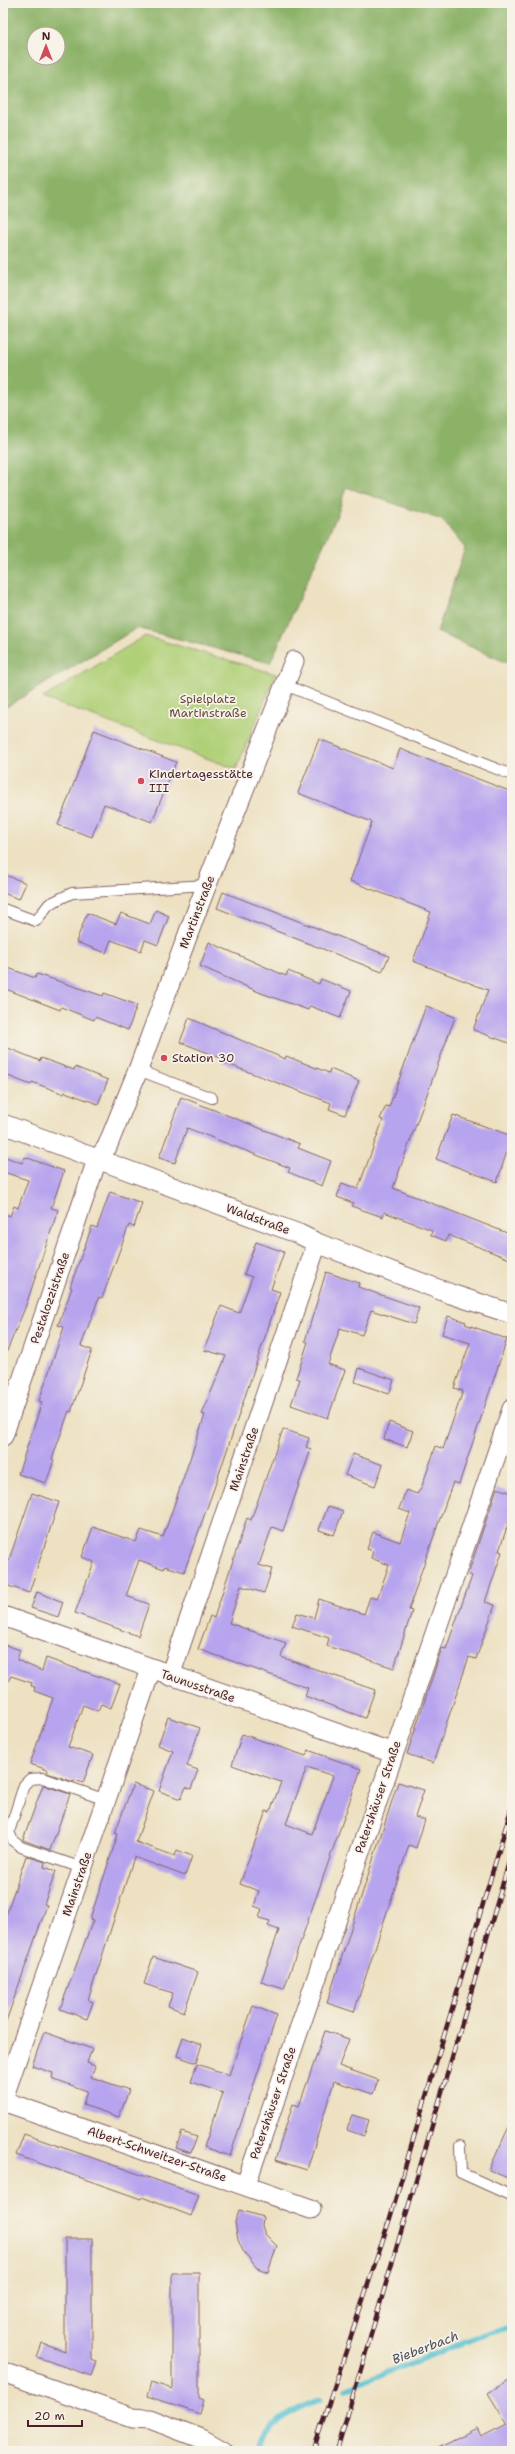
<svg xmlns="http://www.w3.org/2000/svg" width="515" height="2454" font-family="'Shantell Sans',sans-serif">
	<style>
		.green { fill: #b0d078; stroke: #7d7852 }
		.forest { fill: #8cb268; stroke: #6b684a; fill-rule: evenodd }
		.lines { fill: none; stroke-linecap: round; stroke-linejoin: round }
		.stream { stroke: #57c2d2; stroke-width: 5.5 }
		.building { fill: #b7a4ee; fill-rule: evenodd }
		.service-casing { stroke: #836360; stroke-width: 12 }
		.minor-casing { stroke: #836360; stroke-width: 21 }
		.service { stroke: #fff; stroke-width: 10 }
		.minor { stroke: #fff; stroke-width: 19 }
		.rail-casing { stroke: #4a1f2b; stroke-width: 4.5 }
		.rail { stroke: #f7f3e8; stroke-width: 3; stroke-dasharray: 9; stroke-linecap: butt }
		.poi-dot { fill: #d1495b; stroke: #f7f3e8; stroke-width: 1.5 }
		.labels { text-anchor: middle; stroke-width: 3.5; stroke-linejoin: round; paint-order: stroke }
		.park-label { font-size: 12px; fill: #644b3e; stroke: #f7f3e8 }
		.poi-label { font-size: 12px; fill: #4a1f2b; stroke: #f7f3e8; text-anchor: start }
		.street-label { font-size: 12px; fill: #4a1f2b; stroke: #f7f3e8 }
		.water-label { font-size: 13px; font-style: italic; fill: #4e505d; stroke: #f7f3e8 }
	</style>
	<rect width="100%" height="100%" fill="#f7f3e8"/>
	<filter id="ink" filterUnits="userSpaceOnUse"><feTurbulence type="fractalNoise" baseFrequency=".025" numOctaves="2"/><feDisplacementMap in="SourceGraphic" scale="8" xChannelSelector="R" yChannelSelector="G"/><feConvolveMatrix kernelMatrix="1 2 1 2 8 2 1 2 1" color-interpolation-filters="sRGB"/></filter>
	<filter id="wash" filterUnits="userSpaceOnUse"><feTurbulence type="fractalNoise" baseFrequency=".012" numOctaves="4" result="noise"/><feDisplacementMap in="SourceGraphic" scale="16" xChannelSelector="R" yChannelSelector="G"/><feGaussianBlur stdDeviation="0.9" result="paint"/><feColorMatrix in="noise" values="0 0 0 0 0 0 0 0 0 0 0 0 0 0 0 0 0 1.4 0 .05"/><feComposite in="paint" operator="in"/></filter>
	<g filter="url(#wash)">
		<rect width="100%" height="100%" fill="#ede1c2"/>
		<path class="green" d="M145 636 276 674 236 769 43 698Z"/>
		<path class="forest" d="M3 3H512V665L437 632 465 548 442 520 346 487 338 513 270 663 137 628 3 709ZM34 34H58V58H34Z"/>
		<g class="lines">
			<g class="stream">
				<path d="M345 2389 465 2342 512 2326"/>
				<path d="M258 2451C271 2417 291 2412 321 2399"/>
			</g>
		</g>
		<g id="blocks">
			<g class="building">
				<path d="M94 730 176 762 152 822 104 804 92 837 58 825Z"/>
				<path d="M319 739 393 768 400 749 512 792V1044L473 1030 488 990 413 961 431 912 350 881 372 822 298 793Z"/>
				<path d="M3 874 26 883 19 899 3 893Z"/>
				<path d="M223 892 389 956 382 972 217 908Z"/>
				<path d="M156 910 169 916 158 945 145 940 141 951 111 940 106 953 76 942 87 913 116 924 121 913 150 924Z"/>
				<path d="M209 942 286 976 288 971 319 984 321 979 351 991 340 1018 310 1006 308 1010 261 993 200 966Z"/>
				<path d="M3 966 35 978 37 974 103 996 104 993 137 1005 128 1030 95 1017 94 1020 61 1007 60 1010 3 988Z"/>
				<path d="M426 1006 455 1017 393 1188 512 1235V1260L448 1235 446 1241 431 1235 432 1230 384 1212 383 1217 351 1206 353 1203 337 1197 342 1183 358 1189 383 1120 380 1119 386 1106 389 1107Z"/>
				<path d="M189 1018 285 1059 286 1056 329 1073 330 1069 359 1081 345 1115 329 1109 331 1103 222 1062 224 1059 180 1042Z"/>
				<path d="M8 1048 40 1061 41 1058 74 1070 75 1067 108 1080 98 1104 65 1092 64 1094 32 1082 31 1085 3 1074V1060Z"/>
				<path d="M181 1097 300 1144 298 1148 331 1161 322 1186 288 1172 290 1168 187 1128 175 1163 159 1158Z"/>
				<path d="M453 1115 512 1136 497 1182 436 1159Z"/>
				<path d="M3 1156 22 1163 25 1157 64 1171 51 1208 58 1210 25 1308 4 1358 3 1213 10 1216 14 1206 18 1208 28 1180 3 1172Z"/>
				<path d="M110 1192 142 1203 134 1227 129 1225 102 1298 99 1297 81 1346 92 1350 71 1412 69 1411 52 1459 54 1460 46 1483 18 1474 42 1402 39 1401 64 1327 58 1325 72 1288 70 1287 92 1226 97 1228Z"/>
				<path d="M256 1242 284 1252 271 1289 280 1292 218 1477 184 1572 165 1566 164 1569 139 1560 126 1596 149 1604 138 1636 75 1613 94 1562 82 1557 93 1527 136 1542 141 1530 163 1537 205 1415 202 1414 226 1356 204 1350 221 1306 239 1313 252 1277 244 1274Z"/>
				<path d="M326 1272 359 1283 358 1287 419 1308 414 1324 371 1310 362 1335 340 1328 328 1364 345 1370 328 1418 291 1405 300 1379 296 1378 308 1342 305 1341Z"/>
				<path d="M448 1316 466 1322 465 1324 507 1339 459 1484 453 1482 420 1575 409 1610 412 1611 394 1668 327 1646 329 1638 292 1626 297 1613 314 1618 319 1599 364 1614 370 1597 377 1599 389 1565 371 1558 373 1551 367 1549 373 1532 400 1542 410 1513 399 1509 406 1490 417 1494 422 1486 436 1446 443 1449 463 1391 454 1388 470 1343 442 1334Z"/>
				<path d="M359 1368 394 1380 389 1394 355 1382Z"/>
				<path d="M389 1422 413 1431 407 1447 384 1439Z"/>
				<path d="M283 1429 309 1438 306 1447 311 1449 283 1531 272 1527 259 1565 272 1569 264 1593 241 1586 229 1623 286 1643 281 1657 375 1690 365 1718 305 1696 308 1688 198 1649 210 1616 214 1618 247 1518 251 1520Z"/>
				<path d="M353 1454 383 1465 375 1486 345 1475Z"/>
				<path d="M497 1488 512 1493V1512L499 1551 502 1552 485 1602 495 1605 476 1659 469 1657 433 1763 407 1754 442 1648 446 1649 472 1576 468 1574Z"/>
				<path d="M32 1493 59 1502 29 1593 3 1584V1577Z"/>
				<path d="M328 1506 343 1511 334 1535 319 1530Z"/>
				<path d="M37 1592 63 1602 58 1617 31 1608Z"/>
				<path d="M3 1644 20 1650 17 1660 42 1671 46 1658 120 1684 111 1708 101 1704 98 1711 83 1705 68 1747 93 1755 83 1783 75 1780 74 1782 47 1773 48 1770 30 1764 53 1698 34 1691 35 1687 31 1686 32 1683 11 1676 3 1692Z"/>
				<path d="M168 1717 200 1728 187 1766 198 1770 191 1789 186 1787 181 1799 159 1791 173 1751 158 1745Z"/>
				<path d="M242 1734 306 1756 308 1750 361 1769 284 1989 261 1982 279 1930 268 1926 270 1921 259 1918 262 1909 254 1906 259 1891 240 1884 266 1811 270 1812 281 1782 232 1765ZM307 1767 333 1776 312 1834 286 1824Z"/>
				<path d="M398 1782 424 1790 415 1817 425 1820 416 1848 409 1845 354 2012 327 2003Z"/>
				<path d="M133 1784 154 1791 136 1842 175 1856 177 1850 192 1856 185 1876 134 1857 88 2000 93 2002 87 2019 60 2009 93 1920 90 1919 118 1834 115 1833Z"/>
				<path d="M43 1785 70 1794 50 1850 23 1840Z"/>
				<path d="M26 1856 45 1862 44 1867 56 1871 44 1904 47 1905 5 2024H3V1924Z"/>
				<path d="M153 1957 198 1972 184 2012 168 2006 173 1993 144 1984Z"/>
				<path d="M253 2006 277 2015 230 2156 204 2147 223 2093 191 2082 197 2064 229 2075Z"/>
				<path d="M325 2031 349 2039 339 2066 378 2080 373 2094 334 2081 307 2170 275 2160 293 2104 299 2106Z"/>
				<path d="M44 2032 92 2049 87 2063 95 2066 91 2077 129 2090 119 2117 83 2105 87 2091 52 2078 53 2073 32 2066Z"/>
				<path d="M183 2037 202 2044 196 2063 177 2056Z"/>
				<path d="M352 2115 369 2120 364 2136 347 2130Z"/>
				<path d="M512 2120V2180L489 2170Z"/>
				<path d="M182 2132 197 2137 191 2153 176 2148Z"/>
				<path d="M24 2134 199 2195 191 2216 142 2197 141 2199 16 2155Z"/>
				<path d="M239 2210 263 2217 262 2226 265 2234 277 2246 268 2272 257 2268 243 2251 238 2240 235 2222Z"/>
				<path d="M65 2239H92V2360L96 2362 91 2376 37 2357 42 2343 65 2351Z"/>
				<path d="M172 2273H199V2398L204 2400 200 2414 147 2396 151 2382 172 2389Z"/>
				<path d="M512 2378V2451H432L477 2429 481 2437 507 2424 488 2393Z"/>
			</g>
		</g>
	</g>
	<g filter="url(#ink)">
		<use href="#blocks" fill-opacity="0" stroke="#836360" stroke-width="1"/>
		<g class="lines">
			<g class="service-casing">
				<g id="service">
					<path d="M285 685 512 775"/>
					<path d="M3 909 36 921 49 904 72 893 207 885"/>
					<path d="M138 1070 212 1098"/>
					<path d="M82 1868 21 1847 13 1841 9 1832 24 1785 30 1779 43 1778 106 1800"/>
					<path d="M460 2146 461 2173 512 2196"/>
				</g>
			</g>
			<g class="minor-casing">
				<g id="minor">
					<path d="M3 1124 299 1234 317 1243 451 1294 512 1314"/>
					<path d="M3 1436 97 1160 107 1147 138 1070 197 910 294 661"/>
					<path d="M3 1616 393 1753"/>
					<path d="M170 1676 317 1243"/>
					<path d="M3 2099 151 1669"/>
					<path d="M3 2101 311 2209"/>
					<path d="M246 2184 512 1409"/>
					<path d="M3 2372 133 2418 150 2419 202 2439 223 2451"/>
				</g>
			</g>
			<use href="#service" class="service"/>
			<use href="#minor" class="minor"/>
			<g class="rail-casing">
				<g id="rail">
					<path d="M313 2451 390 2218 512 1806"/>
					<path d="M337 2451 512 1852"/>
				</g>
			</g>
			<use href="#rail" class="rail"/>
		</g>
	</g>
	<g class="poi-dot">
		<circle cx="141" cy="781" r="4"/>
		<circle cx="164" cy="1058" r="4"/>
	</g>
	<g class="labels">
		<g class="park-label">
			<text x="208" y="703">Spielplatz<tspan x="208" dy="14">Martinstraße</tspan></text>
		</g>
		<g class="poi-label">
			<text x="149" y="778">Kindertagesstätte<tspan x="149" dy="14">III</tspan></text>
			<text x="172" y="1062">Station 30</text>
		</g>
		<g class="street-label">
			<text transform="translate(197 912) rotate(-69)" y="4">Martinstraße</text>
			<text transform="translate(258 1219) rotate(20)" y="4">Waldstraße</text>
			<text transform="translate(50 1298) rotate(-71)" y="4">Pestalozzistraße</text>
			<text transform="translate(244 1459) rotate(-71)" y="4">Mainstraße</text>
			<text transform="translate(198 1686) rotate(19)" y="4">Taunusstraße</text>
			<text transform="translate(378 1797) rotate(-71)" y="4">Patershäuser Straße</text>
			<text transform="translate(77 1884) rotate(-71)" y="4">Mainstraße</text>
			<text transform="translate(273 2103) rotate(-71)" y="4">Patershäuser Straße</text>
			<text transform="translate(157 2154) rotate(19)" y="4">Albert-Schweitzer-Straße</text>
		</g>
		<g class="water-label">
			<text transform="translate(425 2347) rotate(-21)" y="5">Bieberbach</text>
		</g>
	</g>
	<rect width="515" height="2454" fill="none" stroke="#f7f3e8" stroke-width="16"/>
	<g transform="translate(46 46)"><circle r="19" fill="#f7f3e8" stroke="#b29e9c"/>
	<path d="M0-3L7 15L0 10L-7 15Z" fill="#d1495b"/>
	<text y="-6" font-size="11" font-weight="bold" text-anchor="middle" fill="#4a1f2b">N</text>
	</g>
	<path d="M28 2420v6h54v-6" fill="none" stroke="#4a1f2b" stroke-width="2"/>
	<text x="34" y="2420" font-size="12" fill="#4a1f2b" stroke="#f7f3e8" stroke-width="3" paint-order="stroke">20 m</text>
</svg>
